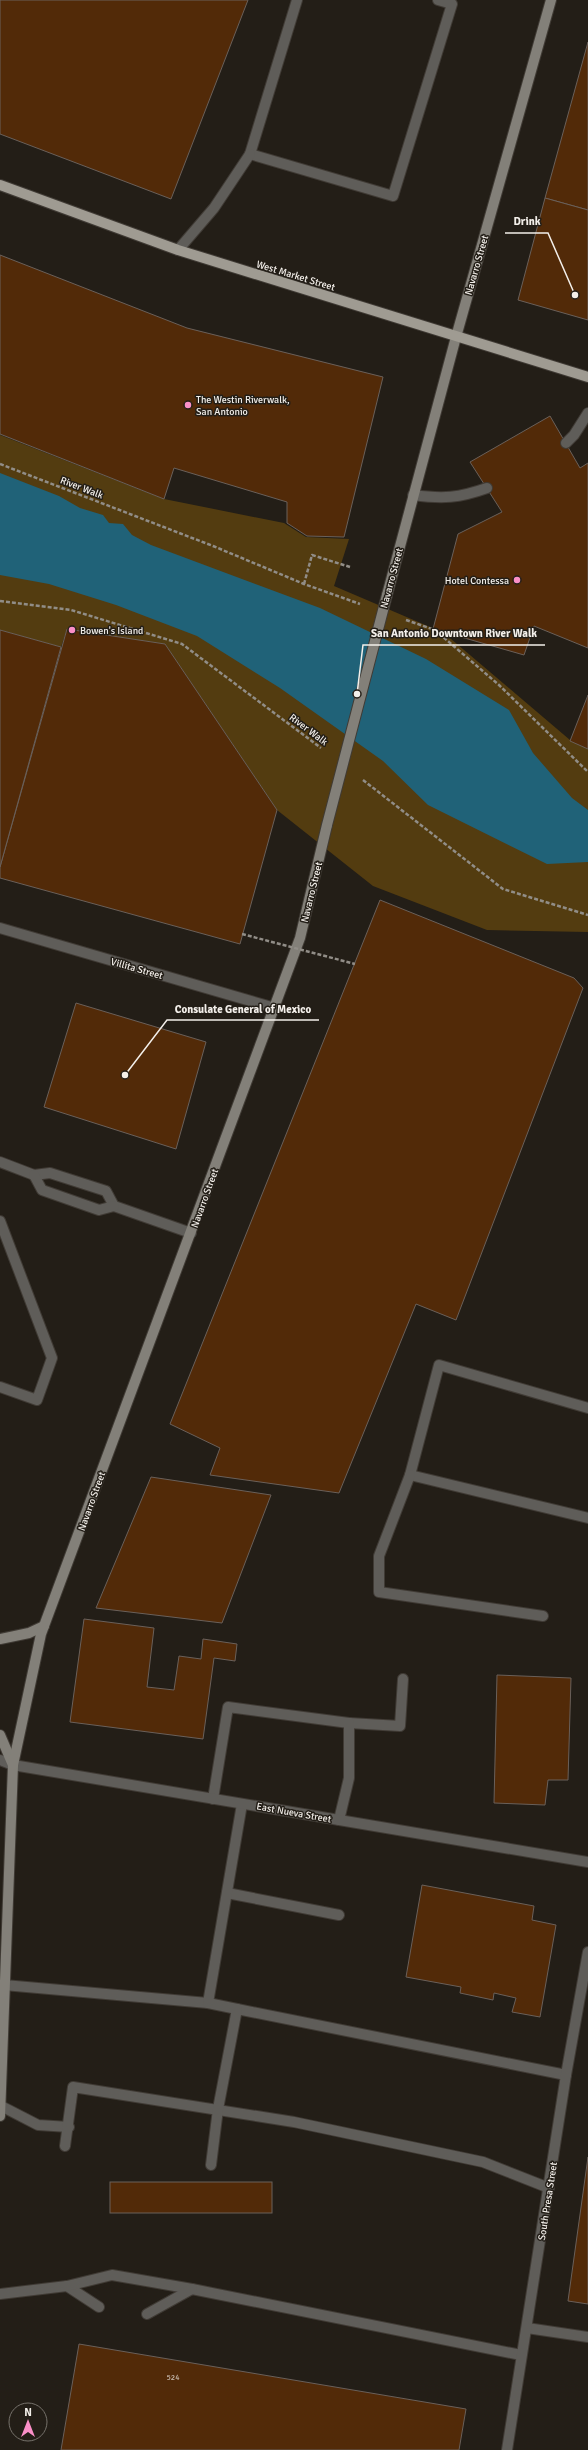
<svg xmlns="http://www.w3.org/2000/svg" width="588" height="2450" font-family="Signika,sans-serif">
	<style>
		.green { fill: #533c10 }
		.water { fill: #206278 }
		.building { fill: #522a08; stroke: #6a605a }
		.lines { fill: none; stroke-linecap: round; stroke-linejoin: round }
		.service-casing { stroke: #403b35; stroke-width: 12 }
		.minor-casing { stroke: #403b35; stroke-width: 12 }
		.tertiary-casing { stroke: #403b35; stroke-width: 12 }
		.secondary-casing { stroke: #403b35; stroke-width: 12 }
		.primary-casing { stroke: #403b35; stroke-width: 12 }
		.path { stroke: #918d87; stroke-width: 2.5; stroke-dasharray: 4 2; stroke-linecap: butt }
		.service { stroke: #5f5d59; stroke-width: 10 }
		.minor { stroke: #5f5d59; stroke-width: 10 }
		.tertiary { stroke: #5f5d59; stroke-width: 10 }
		.secondary { stroke: #838079; stroke-width: 10 }
		.primary { stroke: #9f9b92; stroke-width: 10 }
		.secondary-bridge-casing { stroke: #403b35; stroke-width: 12; stroke-linecap: butt }
		.path-bridge { stroke: #918d87; stroke-width: 2.5; stroke-dasharray: 4 2; stroke-linecap: butt }
		.secondary-bridge { stroke: #838079; stroke-width: 10 }
		.poi-dot { fill: #fa8fc7; stroke: #231e17; stroke-width: 1.5 }
		.labels { text-anchor: middle; stroke-width: 3; stroke-linejoin: round; paint-order: stroke }
		.number-label { font-size: 8px; fill: #cbbeb2 }
		.street-label { font-size: 10px; fill: #f3efea; stroke: #231e17 }
		.poi-label { font-size: 10px; fill: #f3efea; stroke: #231e17; text-anchor: start }
		.leader { fill: none; stroke: #f3efea; stroke-width: 1.5 }
		.callout-dot { fill: #f3efea; stroke: #231e17; stroke-width: 1.5 }
		.callout-label { font-size: 11px; text-anchor: middle; font-weight: bold; fill: #f3efea; stroke: #231e17; stroke-width: 3; stroke-linejoin: round; paint-order: stroke }
	</style>
	<rect width="100%" height="100%" fill="#231e17"/>
	<path class="green" d="M0 435 164 499 284 523 306 537 349 539 334 586 444 633 570 740 588 749V932L487 930 373 886 277 810 165 644 67 629 61 647 0 630Z"/>
	<path class="water" d="M0 473 59 496 80 508 103 515 109 523 123 524 132 535 151 545 320 608 426 659 509 710 533 753 572 798 588 810V862L547 864 428 805 383 761 280 688 197 636 116 605 49 584 0 575Z"/>
	<g class="building">
		<path d="M0 0H248L171 199 0 134Z"/>
		<path d="M588 42V210L545 198Z"/>
		<path d="M545 198 588 210V320L518 300Z"/>
		<path d="M0 255 187 328 383 377 344 537 307 536 287 523V502L174 468 164 499 0 434Z"/>
		<path d="M550 416 580 468 588 463V648L534 626 524 655 433 629 458 534 502 512 470 462Z"/>
		<path d="M67 629 165 644 277 810 240 944 0 878V867Z"/>
		<path d="M0 630 61 647 0 867Z"/>
		<path d="M588 695V749L570 741Z"/>
		<path d="M380 900 574 978 583 988 456 1320 416 1304 339 1493 210 1475 220 1448 170 1424Z"/>
		<path d="M76 1003 206 1042 176 1149 44 1107Z"/>
		<path d="M151 1477 271 1495 222 1623 96 1608Z"/>
		<path d="M84 1619 154 1628 147 1687 174 1690 179 1656 201 1659 203 1639 237 1644 235 1661 214 1658 203 1739 70 1722Z"/>
		<path d="M497 1675 571 1678 568 1780H548L545 1805 494 1803Z"/>
		<path d="M422 1885 534 1906 532 1920 556 1925 540 2017 512 2012 516 1998 494 1993 493 2000 460 1993 461 1987 406 1977Z"/>
		<path d="M588 2157V2304L568 2301Z"/>
		<rect x="110" y="2182" width="162" height="31"/>
		<path d="M79 2344 466 2409 459 2450H61Z"/>
	</g>
	<g class="lines">
		<g class="service-casing">
			<g id="service">
				<path d="M297 0 250 154 393 196 452 4 438 0"/>
				<path d="M178 250 214 208 250 154"/>
				<path d="M566 443 574 435 588 413"/>
				<path d="M413 495C443 499 459 498 487 488"/>
				<path d="M0 1162 34 1175 50 1173 106 1191 114 1206 191 1233"/>
				<path d="M34 1175 42 1190 99 1210 114 1206"/>
				<path d="M0 1221 52 1358 37 1400 0 1387"/>
				<path d="M588 1408 439 1365 410 1475 588 1518"/>
				<path d="M410 1475 379 1556V1592L543 1616"/>
				<path d="M349 1723 400 1726 403 1679"/>
				<path d="M213 1799 228 1707 349 1723V1778L339 1820"/>
				<path d="M227 1893 339 1915"/>
				<path d="M4 1985 208 2003"/>
				<path d="M237 2009 566 2075"/>
				<path d="M1 2106 38 2125 69 2127"/>
				<path d="M65 2146 73 2087 294 2122 483 2162 549 2188"/>
				<path d="M211 2165 218 2109 237 2009 208 2003 242 1804"/>
				<path d="M67 2286 99 2307"/>
				<path d="M0 2294 67 2286 112 2275 192 2289 521 2355"/>
				<path d="M147 2314 192 2289"/>
				<path d="M527 2328 588 2337"/>
			</g>
		</g>
		<g class="minor-casing">
			<path id="minor" d="M0 928 275 1008"/>
		</g>
		<g class="tertiary-casing">
			<g id="tertiary">
				<path d="M0 1760 13 1765 588 1862"/>
				<path d="M507 2450 566 2075 588 1952"/>
			</g>
		</g>
		<g class="secondary-casing">
			<g id="secondary">
				<path d="M387 595 456 337 551 0"/>
				<path d="M0 1639 29 1633 44 1626"/>
				<path d="M0 1735 13 1765 0 2116"/>
				<path d="M13 1765 41 1634 300 938 327 825"/>
			</g>
		</g>
		<g class="primary-casing">
			<path id="primary" d="M0 185 178 250 588 377"/>
		</g>
		<g class="path">
			<path d="M0 464 213 546 304 584 360 604"/>
			<path d="M304 584 312 555 350 567"/>
			<path d="M0 601 71 610 182 644 321 748"/>
			<path d="M406 620 435 630 499 685 588 772"/>
			<path d="M363 780 503 889 588 915"/>
		</g>
		<use href="#service" class="service"/>
		<use href="#minor" class="minor"/>
		<use href="#tertiary" class="tertiary"/>
		<use href="#secondary" class="secondary"/>
		<use href="#primary" class="primary"/>
		<g class="secondary-bridge-casing">
			<path id="secondary-bridge" d="M327 825 387 595"/>
		</g>
		<path class="path-bridge" d="M242 934 355 964"/>
		<use href="#secondary-bridge" class="secondary-bridge"/>
	</g>
	<g class="poi-dot">
		<circle cx="188" cy="405" r="4"/>
		<circle cx="517" cy="580" r="4"/>
		<circle cx="72" cy="630" r="4"/>
	</g>
	<g class="labels">
		<g class="number-label">
			<text x="173" y="2380">524</text>
		</g>
		<g class="street-label">
			<text transform="translate(476 265) rotate(-74)" y="4">Navarro Street</text>
			<text transform="translate(296 275) rotate(17)" y="4">West Market Street</text>
			<text transform="translate(82 487) rotate(21)" y="4">River Walk</text>
			<text transform="translate(391 578) rotate(-75)" y="4">Navarro Street</text>
			<text transform="translate(309 729) rotate(37)" y="4">River Walk</text>
			<text transform="translate(311 892) rotate(-76)" y="4">Navarro Street</text>
			<text transform="translate(137 968) rotate(16)" y="4">Villita Street</text>
			<text transform="translate(204 1198) rotate(-70)" y="4">Navarro Street</text>
			<text transform="translate(91 1501) rotate(-70)" y="4">Navarro Street</text>
			<text transform="translate(294 1812) rotate(10)" y="4">East Nueva Street</text>
			<text transform="translate(547 2201) rotate(-81)" y="4">South Presa Street</text>
		</g>
		<g class="poi-label">
			<text x="196" y="403">The Westin Riverwalk,<tspan x="196" dy="12">San Antonio</tspan></text>
			<text x="509" y="584" text-anchor="end">Hotel Contessa</text>
			<text x="80" y="634">Bowen's Island</text>
		</g>
	</g>
	<path class="leader" d="M575 295L548 233H505M357 694L363 645H545M125 1075L167 1020H319"/>
	<g class="callout-dot">
		<circle cx="575" cy="295" r="4"/>
		<circle cx="357" cy="694" r="4"/>
		<circle cx="125" cy="1075" r="4"/>
	</g>
	<g class="callout-label">
		<text x="527" y="225">Drink</text>
		<text x="454" y="637">San Antonio Downtown River Walk</text>
		<text x="243" y="1013">Consulate General of Mexico</text>
	</g>
	<g transform="translate(28 2422)"><circle r="19" fill="#231e17" stroke="#76726b"/>
	<path d="M0-3L7 15L0 10L-7 15Z" fill="#fa8fc7"/>
	<text y="-6" font-size="11" font-weight="bold" text-anchor="middle" fill="#f3efea">N</text>
	</g>
</svg>
